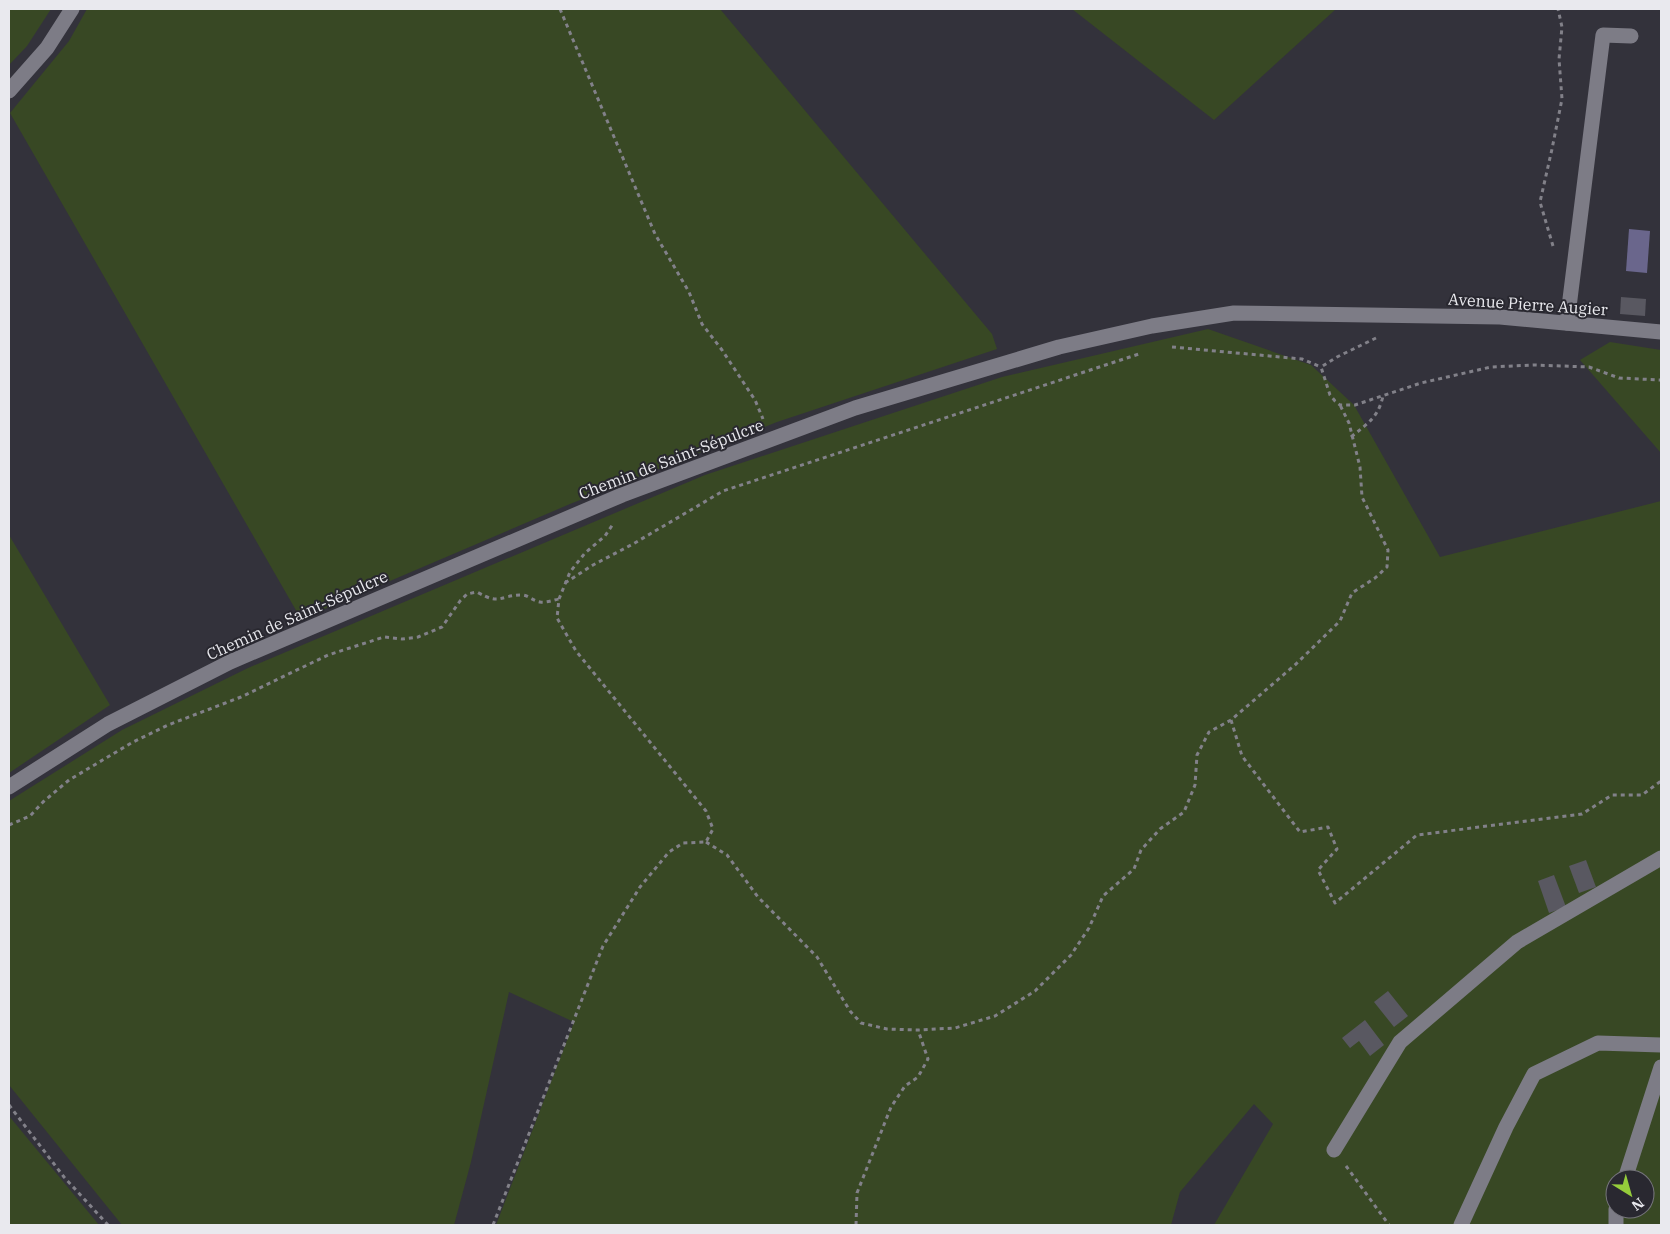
<svg xmlns="http://www.w3.org/2000/svg" width="1670" height="1234" font-family="'IBM Plex Serif',serif">
	<style>
		.green { fill: #384824; fill-rule: evenodd }
		.water { fill: #6a668c }
		.building { fill: #595861 }
		.lines { fill: none; stroke-linecap: round; stroke-linejoin: round }
		.path { stroke: #828189; stroke-width: 3; stroke-dasharray: 4 4; stroke-linecap: butt }
		.lane { stroke: #7d7c86; stroke-width: 15 }
		.street { stroke: #7d7c86; stroke-width: 15 }
		.labels { text-anchor: middle; stroke-width: 4; stroke-linejoin: round; paint-order: stroke }
		.street-label { font-size: 16px; fill: #e9e9ee; stroke: #292830 }
	</style>
	<rect width="100%" height="100%" fill="#33323b"/>
	<g class="green">
		<path d="M9 9H51L27 46 9 65Z"/>
		<path d="M87 9H720L992 334 997 349 777 422 570 504 301 619 10 113 69 41Z"/>
		<path d="M1072 9H1336L1214 120Z"/>
		<path d="M1208 329 1311 365 1354 405 1440 557 1661 501V1225H1214L1273 1124 1254 1104 1180 1192 1171 1225H496L574 1022 509 992 471 1162 454 1225H122L9 1085V801L122 730 248 668 705 475 1002 377ZM1615 1179H1645V1209H1615Z"/>
		<path d="M1610 342 1661 350V453L1580 360Z"/>
		<path d="M9 535 110 705 9 773Z"/>
		<path d="M9 1116 99 1225H9Z"/>
	</g>
	<path class="water" d="M1629 229 1650 231 1647 273 1626 271Z"/>
	<g class="building">
		<path d="M1621 297 1646 299 1645 316 1620 314Z"/>
		<path d="M1586 860 1596 887 1579 893 1569 866Z"/>
		<path d="M1554 875 1566 907 1549 913 1538 881Z"/>
		<path d="M1388 991 1408 1016 1394 1027 1374 1002Z"/>
		<path d="M1365 1020 1384 1045 1370 1056 1359 1041 1350 1048 1342 1038Z"/>
	</g>
	<g class="lines">
		<g class="path">
			<path d="M560 9 655 234 689 292 702 324 722 350 755 400 763 419"/>
			<path d="M1553 246 1540 202 1552 149 1562 99 1559 59 1562 27 1558 9"/>
			<path d="M1376 338 1337 357 1321 367 1330 395 1335 401 1340 405H1355L1421 383 1491 367 1534 365 1589 367 1619 378 1661 380"/>
			<path d="M1172 347 1302 359 1321 367"/>
			<path d="M1351 437C1368 423 1378 418 1383 396"/>
			<path d="M565 583 593 565 633 544 723 491 1139 354"/>
			<path d="M1231 720 1242 756 1300 832 1328 827 1337 849 1318 870 1335 903 1417 835 1582 814 1612 795H1642L1661 781"/>
			<path d="M9 825 30 816 43 802 69 780 133 742 168 725 241 697 328 655 384 637 402 639 418 637 442 627 460 601 467 594 477 592C501 606 499 595 522 595 528 595 533 601 540 602 546 603 554 600 559 599"/>
			<path d="M706 842 727 855 758 897 817 957 850 1011 861 1023 887 1029 918 1030 955 1028 995 1016 1035 991 1071 955 1089 928 1103 896 1134 869 1141 850 1160 829 1184 812 1195 785 1197 755 1209 732 1231 720 1296 664 1340 621 1352 593 1375 578 1387 567 1388 550 1362 497 1360 467 1349 423 1340 405"/>
			<path d="M9 1105 64 1177 108 1225"/>
			<path d="M1346 1166 1389 1225"/>
			<path d="M493 1225 603 946 640 887 669 852 683 843 706 842 713 829 706 811 576 651 557 618 559 599 570 572 585 553 605 536 613 524"/>
			<path d="M856 1225 857 1193 891 1107 905 1086 918 1077 928 1059 918 1030"/>
		</g>
		<g class="lane">
			<path d="M1334 1150 1400 1042 1517 942 1661 858"/>
			<path d="M1625 1179 1661 1067"/>
			<path d="M1616 1209V1225"/>
			<path d="M1461 1225 1506 1127 1534 1074 1598 1043 1661 1045"/>
		</g>
		<g class="street">
			<path d="M9 91 47 48 72 9"/>
			<path d="M1567 323 1603 35 1631 36"/>
			<path d="M9 787 108 724 230 662 622 495 855 408 1059 347 1152 326 1234 313 1500 317 1661 332"/>
		</g>
	</g>
	<g class="labels">
		<g class="street-label">
			<text transform="translate(1528 304) rotate(4)" y="6">Avenue Pierre Augier</text>
			<text transform="translate(671 459) rotate(-21)" y="6">Chemin de Saint-Sépulcre</text>
			<text transform="translate(297 615) rotate(-24)" y="6">Chemin de Saint-Sépulcre</text>
		</g>
	</g>
	<rect width="1670" height="1234" fill="none" stroke="#e9e9ee" stroke-width="20"/>
	<g transform="translate(1630 1194) rotate(143)"><circle r="24" fill="#292830" stroke="#76757c"/>
	<path d="M0-4L9 19L0 12L-9 19Z" fill="#95cc3b"/>
	<text y="-8" font-size="14" font-weight="bold" text-anchor="middle" fill="#e9e9ee">N</text>
	</g>
</svg>
